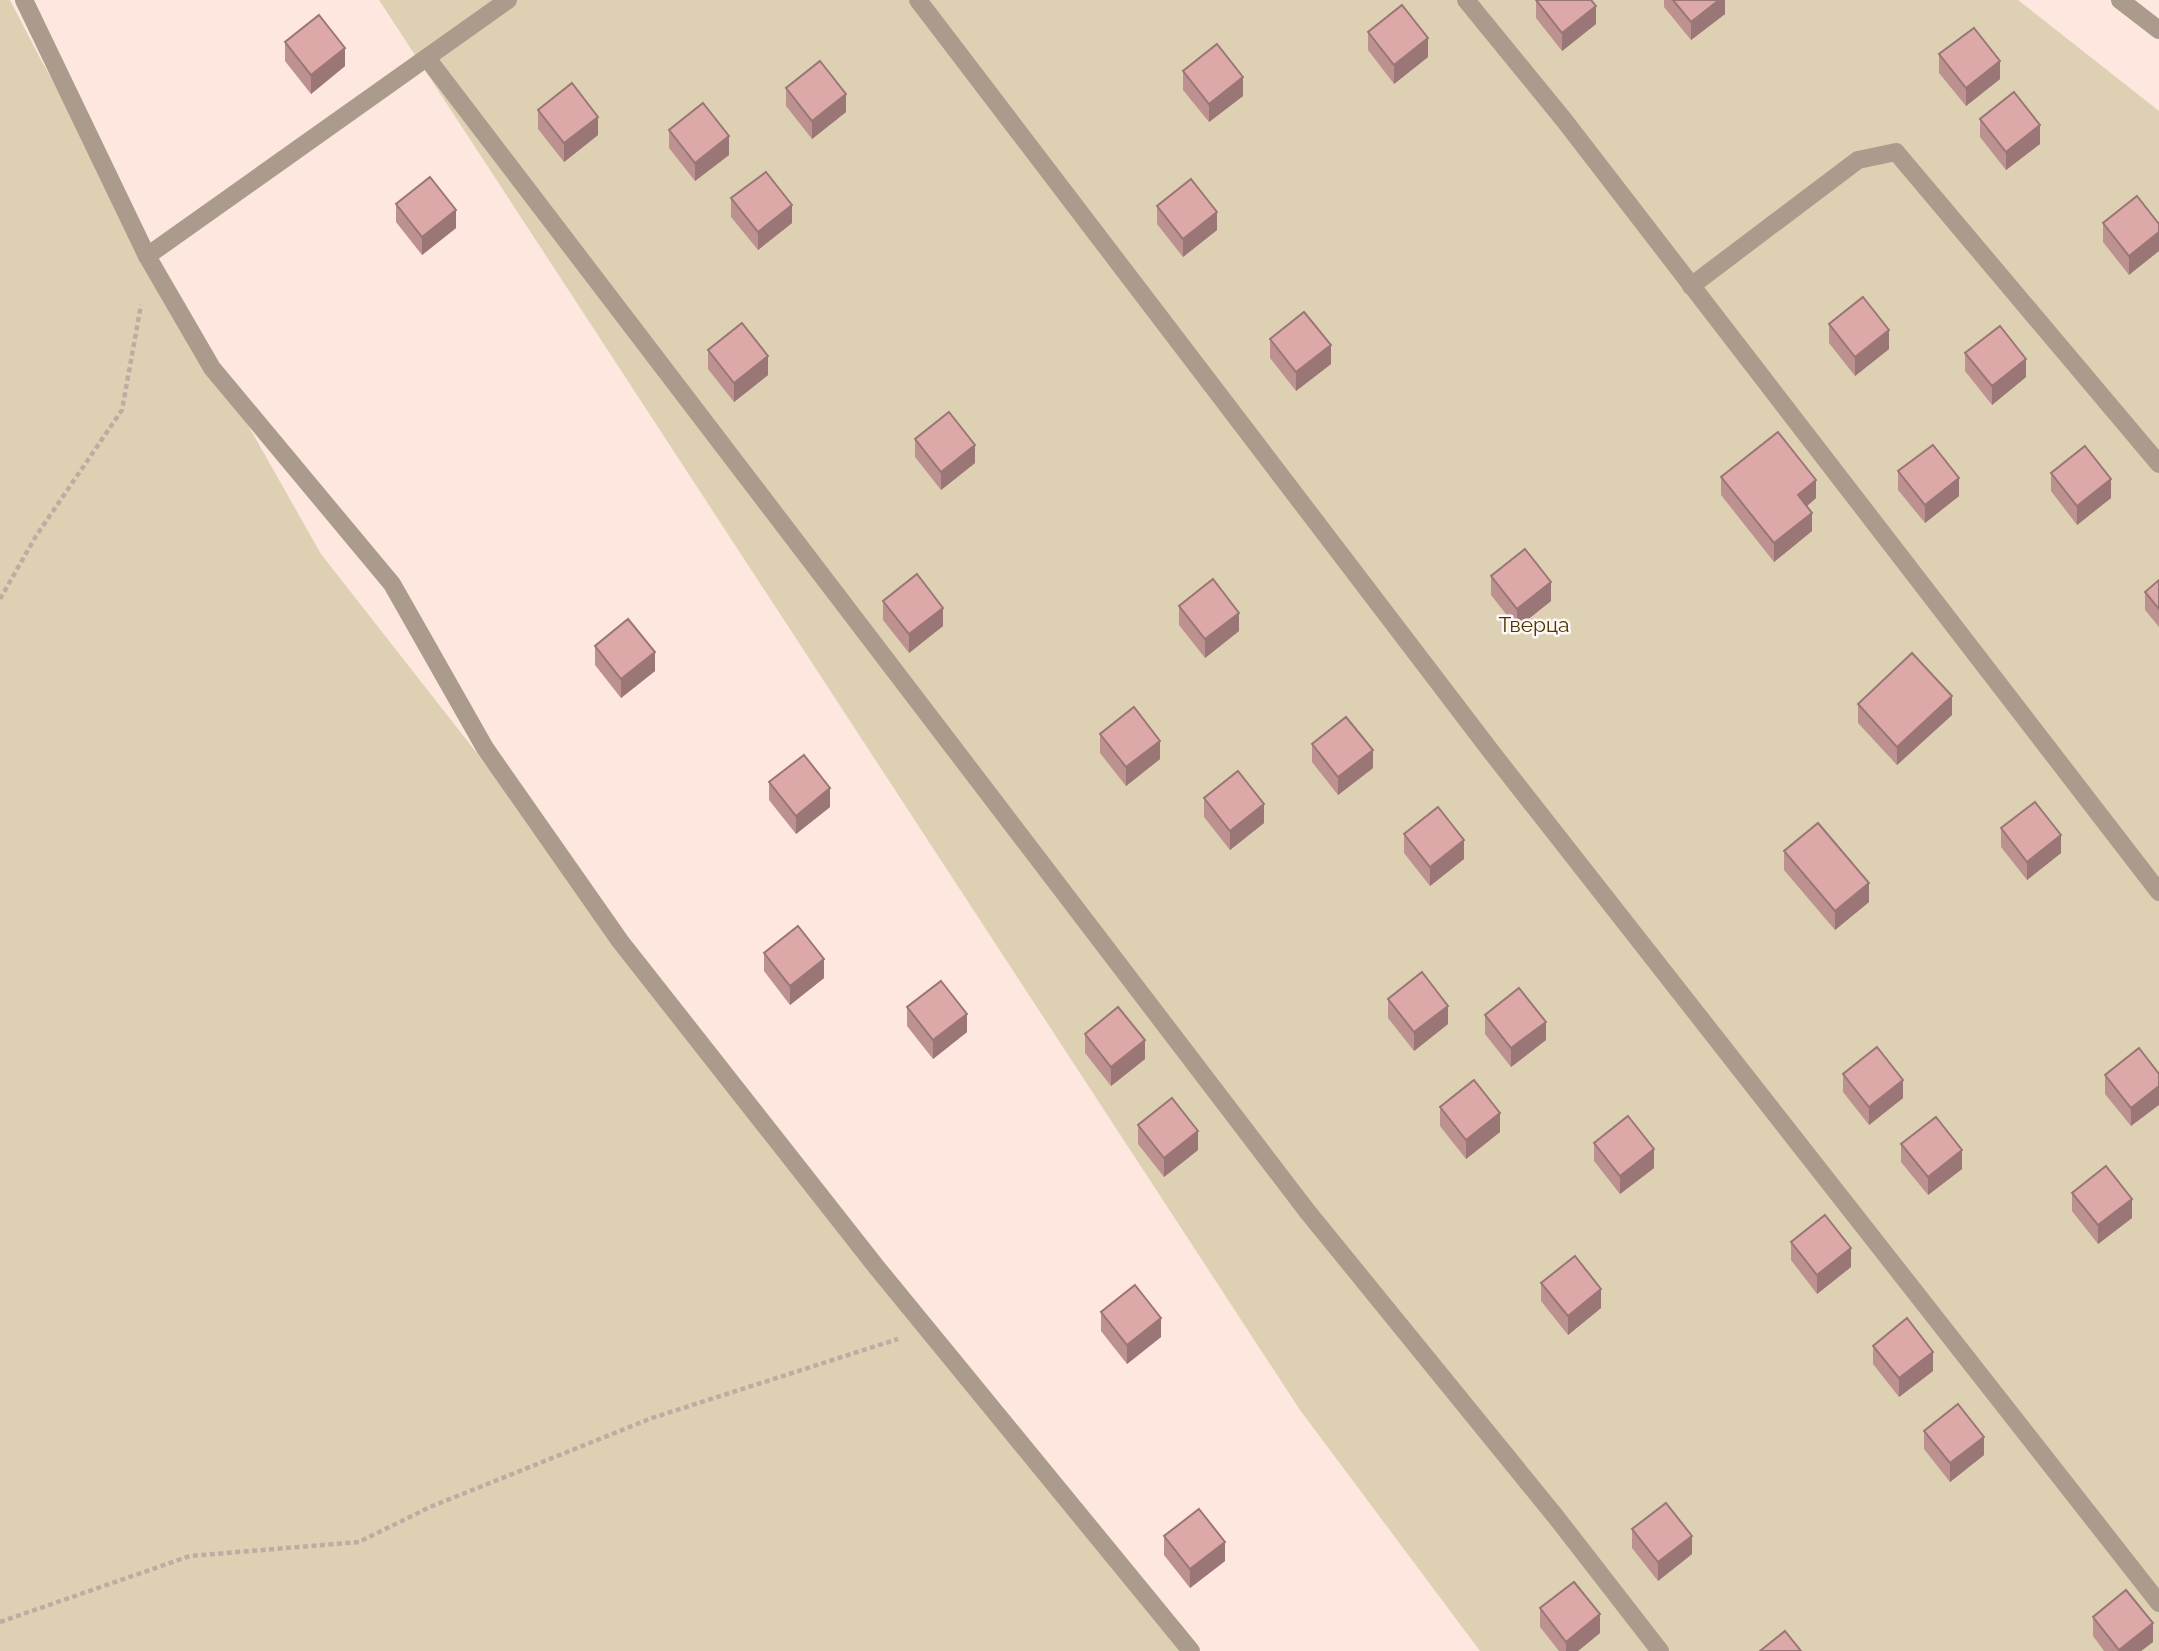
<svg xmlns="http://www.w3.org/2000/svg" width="2159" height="1651" font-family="Raleway,sans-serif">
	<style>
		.green { fill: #ded1b3 }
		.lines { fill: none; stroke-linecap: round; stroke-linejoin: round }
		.path { stroke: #bfaba3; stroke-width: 4.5; stroke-dasharray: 5 3.5; stroke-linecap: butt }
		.service { stroke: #aa9b8d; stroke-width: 18 }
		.minor { stroke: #aa9b8d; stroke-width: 18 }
		.wall { fill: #bd9190 }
		.shaded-wall { fill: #9a7676 }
		.building { fill: #dca9a8; stroke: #9a7676; stroke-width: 2 }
		.labels { text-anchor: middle; stroke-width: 5; stroke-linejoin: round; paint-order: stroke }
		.park-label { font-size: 21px; fill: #4b3800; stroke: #fff7f5 }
	</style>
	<rect width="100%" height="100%" fill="#fde7de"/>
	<g class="green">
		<path d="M0 0H10L40 58 321 554 1180 1651H0Z"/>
		<path d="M379 0H2018L2159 111V1651H1480L1300 1410Z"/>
	</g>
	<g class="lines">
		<g class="path">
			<path d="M0 599 36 536 122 410 141 305"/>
			<path d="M0 1622 190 1556 359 1542 430 1507 652 1418 898 1339"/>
		</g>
		<g class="service">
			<path d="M918 0 1493 754 2159 1603"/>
			<path d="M1466 0 1564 120 2159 892"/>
			<path d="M2120 0 2159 30"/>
			<path d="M427 58 1307 1211 1556 1517 1660 1651"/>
			<path d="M147 256 508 0"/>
			<path d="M1691 286 1858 160 1896 152 2159 464"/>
		</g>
		<path class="minor" d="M24 0 147 256 212 368 392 584 485 748 620 941 878 1269 1191 1651"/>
	</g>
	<g class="wall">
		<path d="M1536 0 1596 24 1562 51 1536 18Z"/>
		<path d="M1664 0H1725V14L1691 40 1664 7Z"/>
		<path d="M1368 32 1428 57 1394 84 1368 50Z"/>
		<path d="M285 42 345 66 311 94 285 61Z"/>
		<path d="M1939 54 2000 79 1966 106 1939 73Z"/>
		<path d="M1183 71 1243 96 1209 122 1183 90Z"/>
		<path d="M786 88 846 112 812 139 786 106Z"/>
		<path d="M538 110 598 135 564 162 538 129Z"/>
		<path d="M1980 119 2040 144 2006 170 1980 137Z"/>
		<path d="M669 130 729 155 695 181 669 148Z"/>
		<path d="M731 198 792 223 758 250 731 217Z"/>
		<path d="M396 204 456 228 422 255 396 222Z"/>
		<path d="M1157 206 1217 230 1183 257 1157 224Z"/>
		<path d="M2103 223 2159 224 2129 275 2103 242Z"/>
		<path d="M1829 324 1889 349 1855 376 1829 343Z"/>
		<path d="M1270 339 1331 364 1296 391 1270 358Z"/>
		<path d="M708 350 768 375 734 402 708 369Z"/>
		<path d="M1965 353 2026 377 1992 405 1965 371Z"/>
		<path d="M915 439 975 463 941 490 915 457Z"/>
		<path d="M1898 471 1959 496 1925 523 1898 490Z"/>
		<path d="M2051 473 2111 498 2077 525 2051 491Z"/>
		<path d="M1721 477 1816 498 1807 506 1812 531 1774 562 1721 495Z"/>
		<path d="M1491 576 1551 601 1517 628 1491 595Z"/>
		<path d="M2159 580V627L2145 610V592Z"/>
		<path d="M883 601 943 626 909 653 883 620Z"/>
		<path d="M1179 606 1239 631 1205 658 1179 625Z"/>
		<path d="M595 646 655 671 621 698 595 665Z"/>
		<path d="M1858 704 1952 715 1897 765 1858 723Z"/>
		<path d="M1100 734 1160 759 1126 786 1100 753Z"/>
		<path d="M1312 744 1373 768 1338 795 1312 762Z"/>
		<path d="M769 782 830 807 796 834 769 800Z"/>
		<path d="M1204 798 1264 823 1230 850 1204 817Z"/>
		<path d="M2001 828 2061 853 2027 880 2001 847Z"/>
		<path d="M1404 834 1464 859 1430 886 1404 853Z"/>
		<path d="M1784 851 1869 902 1835 930 1784 870Z"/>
		<path d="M764 953 824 978 790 1005 764 971Z"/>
		<path d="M1388 999 1448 1024 1414 1051 1388 1018Z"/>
		<path d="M907 1007 967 1032 933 1059 907 1026Z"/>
		<path d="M1485 1015 1546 1040 1511 1067 1485 1034Z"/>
		<path d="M1085 1034 1145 1059 1111 1086 1085 1053Z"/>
		<path d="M1843 1074 1903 1098 1869 1125 1843 1092Z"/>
		<path d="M2159 1074 2131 1126 2105 1094V1075Z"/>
		<path d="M1440 1107 1500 1132 1466 1159 1440 1126Z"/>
		<path d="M1138 1125 1198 1150 1164 1177 1138 1144Z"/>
		<path d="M1594 1143 1654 1168 1620 1194 1594 1161Z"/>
		<path d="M1901 1144 1962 1169 1928 1195 1901 1162Z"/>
		<path d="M2072 1193 2132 1218 2098 1244 2072 1211Z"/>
		<path d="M1791 1242 1851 1267 1817 1294 1791 1260Z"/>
		<path d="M1541 1283 1601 1308 1568 1335 1541 1301Z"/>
		<path d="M1101 1312 1161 1337 1127 1364 1101 1331Z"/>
		<path d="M1873 1346 1933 1371 1899 1397 1873 1364Z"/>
		<path d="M1924 1431 1984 1455 1950 1482 1924 1449Z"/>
		<path d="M1632 1529 1692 1554 1658 1581 1632 1548Z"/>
		<path d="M1164 1536 1225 1561 1190 1588 1164 1555Z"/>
		<path d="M1540 1608 1600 1633 1578 1651H1559L1540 1627Z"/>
		<path d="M2093 1617 2153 1642 2141 1651H2104L2093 1636Z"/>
	</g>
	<g class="shaded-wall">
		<path d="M1719 0H1725V14L1691 40V22Z"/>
		<path d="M1596 6V24L1562 51V33Z"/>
		<path d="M1428 38V57L1394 84V65Z"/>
		<path d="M345 48V66L311 94V75Z"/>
		<path d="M2000 61V79L1966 106V88Z"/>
		<path d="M1243 77V96L1209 122V104Z"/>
		<path d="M846 94V112L812 139V121Z"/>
		<path d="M598 117V135L564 162V143Z"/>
		<path d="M2040 125V144L2006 170V152Z"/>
		<path d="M729 136V155L695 181V163Z"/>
		<path d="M792 205V223L758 250V232Z"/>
		<path d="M456 210V228L422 255V237Z"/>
		<path d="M1217 212V230L1183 257V239Z"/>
		<path d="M2159 232V251L2129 275V256Z"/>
		<path d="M1889 330V349L1855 376V357Z"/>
		<path d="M1331 345V364L1296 391V372Z"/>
		<path d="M768 356V375L734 402V383Z"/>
		<path d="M2026 359V377L1992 405V386Z"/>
		<path d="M975 445V463L941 490V472Z"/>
		<path d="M1959 478V496L1925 523V505Z"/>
		<path d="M2111 479V498L2077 525V506Z"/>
		<path d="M1816 480V498L1798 514V495Z"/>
		<path d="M1812 513V531L1774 562V543Z"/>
		<path d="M1551 582V601L1517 628V609Z"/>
		<path d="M943 608V626L909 653V634Z"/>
		<path d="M1239 613V631L1205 658V639Z"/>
		<path d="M655 652V671L621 698V679Z"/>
		<path d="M1952 696V715L1897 765V747Z"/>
		<path d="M1160 741V759L1126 786V767Z"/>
		<path d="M1373 750V768L1338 795V777Z"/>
		<path d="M830 788V807L796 834V816Z"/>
		<path d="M1264 804V823L1230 850V831Z"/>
		<path d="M2061 835V853L2027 880V862Z"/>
		<path d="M1464 840V859L1430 886V867Z"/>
		<path d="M1869 883V902L1835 930V911Z"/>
		<path d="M824 959V978L790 1005V986Z"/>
		<path d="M1448 1006V1024L1414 1051V1032Z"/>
		<path d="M967 1014V1032L933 1059V1040Z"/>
		<path d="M1546 1022V1040L1511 1067V1048Z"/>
		<path d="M1145 1040V1059L1111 1086V1067Z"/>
		<path d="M1903 1080V1098L1869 1125V1107Z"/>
		<path d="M2159 1086V1105L2131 1126V1108Z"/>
		<path d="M1500 1113V1132L1466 1159V1140Z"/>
		<path d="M1198 1131V1150L1164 1177V1158Z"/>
		<path d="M1654 1149V1168L1620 1194V1176Z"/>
		<path d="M1962 1150V1169L1928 1195V1177Z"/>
		<path d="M2132 1199V1218L2098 1244V1225Z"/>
		<path d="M1851 1248V1267L1817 1294V1275Z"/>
		<path d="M1601 1289V1308L1568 1335V1316Z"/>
		<path d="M1161 1318V1337L1127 1364V1345Z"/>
		<path d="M1933 1352V1371L1899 1397V1378Z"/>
		<path d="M1984 1437V1455L1950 1482V1463Z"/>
		<path d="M1692 1536V1554L1658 1581V1562Z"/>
		<path d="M1225 1542V1561L1190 1588V1569Z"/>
		<path d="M1600 1614V1633L1578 1651H1566V1642Z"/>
		<path d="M2153 1623V1642L2141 1651H2119Z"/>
	</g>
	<g class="building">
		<path d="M1536 0H1591L1596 6 1562 33Z"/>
		<path d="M1673 0H1719L1691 22Z"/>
		<path d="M1402 5 1428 38 1394 65 1368 32Z"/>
		<path d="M319 15 345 48 311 75 285 42Z"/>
		<path d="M1974 28 2000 61 1966 88 1939 54Z"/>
		<path d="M1217 44 1243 77 1209 104 1183 71Z"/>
		<path d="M820 61 846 94 812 121 786 88Z"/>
		<path d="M572 83 598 117 564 143 538 110Z"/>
		<path d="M2014 92 2040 125 2006 152 1980 119Z"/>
		<path d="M703 103 729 136 695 163 669 130Z"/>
		<path d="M766 172 792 205 758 232 731 198Z"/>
		<path d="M430 177 456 210 422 237 396 204Z"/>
		<path d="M1191 179 1217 212 1183 239 1157 206Z"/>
		<path d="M2137 196 2159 224V232L2129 256 2103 223Z"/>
		<path d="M1863 297 1889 330 1855 357 1829 324Z"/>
		<path d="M1304 312 1331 345 1296 372 1270 339Z"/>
		<path d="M742 323 768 356 734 383 708 350Z"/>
		<path d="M2000 326 2026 359 1992 386 1965 353Z"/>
		<path d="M949 412 975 445 941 472 915 439Z"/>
		<path d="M1778 432 1816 480 1798 495 1812 513 1774 543 1721 477Z"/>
		<path d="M1933 445 1959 478 1925 505 1898 471Z"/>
		<path d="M2085 446 2111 479 2077 506 2051 473Z"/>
		<path d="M1525 549 1551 582 1517 609 1491 576Z"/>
		<path d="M917 574 943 608 909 634 883 601Z"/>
		<path d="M1213 579 1239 613 1205 639 1179 606Z"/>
		<path d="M2159 580V609L2145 592Z"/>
		<path d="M628 619 655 652 621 679 595 646Z"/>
		<path d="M1912 653 1952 696 1897 747 1858 704Z"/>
		<path d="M1134 707 1160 741 1126 767 1100 734Z"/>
		<path d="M1346 717 1373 750 1338 777 1312 744Z"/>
		<path d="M804 755 830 788 796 816 769 782Z"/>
		<path d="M1238 771 1264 804 1230 831 1204 798Z"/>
		<path d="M2035 802 2061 835 2027 862 2001 828Z"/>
		<path d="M1438 807 1464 840 1430 867 1404 834Z"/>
		<path d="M1818 823 1869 883 1835 911 1784 851Z"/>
		<path d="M798 926 824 959 790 986 764 953Z"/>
		<path d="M1422 972 1448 1006 1414 1032 1388 999Z"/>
		<path d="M941 981 967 1014 933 1040 907 1007Z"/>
		<path d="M1519 988 1546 1022 1511 1048 1485 1015Z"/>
		<path d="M1118 1007 1145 1040 1111 1067 1085 1034Z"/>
		<path d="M1877 1047 1903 1080 1869 1107 1843 1074Z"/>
		<path d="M2139 1048 2159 1074V1086L2131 1108 2105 1075Z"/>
		<path d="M1474 1080 1500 1113 1466 1140 1440 1107Z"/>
		<path d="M1172 1098 1198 1131 1164 1158 1138 1125Z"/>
		<path d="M1628 1116 1654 1149 1620 1176 1594 1143Z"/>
		<path d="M1936 1117 1962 1150 1928 1177 1901 1144Z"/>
		<path d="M2106 1166 2132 1199 2098 1225 2072 1193Z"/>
		<path d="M1825 1215 1851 1248 1817 1275 1791 1242Z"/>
		<path d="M1575 1256 1601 1289 1568 1316 1541 1283Z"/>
		<path d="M1135 1285 1161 1318 1127 1345 1101 1312Z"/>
		<path d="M1907 1318 1933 1352 1899 1378 1873 1346Z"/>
		<path d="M1958 1404 1984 1437 1950 1463 1924 1431Z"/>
		<path d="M1666 1503 1692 1536 1658 1562 1632 1529Z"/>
		<path d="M1199 1509 1225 1542 1190 1569 1164 1536Z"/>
		<path d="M1574 1582 1600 1614 1566 1642 1540 1608Z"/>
		<path d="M2126 1590 2153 1623 2119 1650 2093 1617Z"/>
		<path d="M1785 1631 1801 1651H1760Z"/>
	</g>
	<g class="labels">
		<g class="park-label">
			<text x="1534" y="632">Тверца</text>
		</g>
	</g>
</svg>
